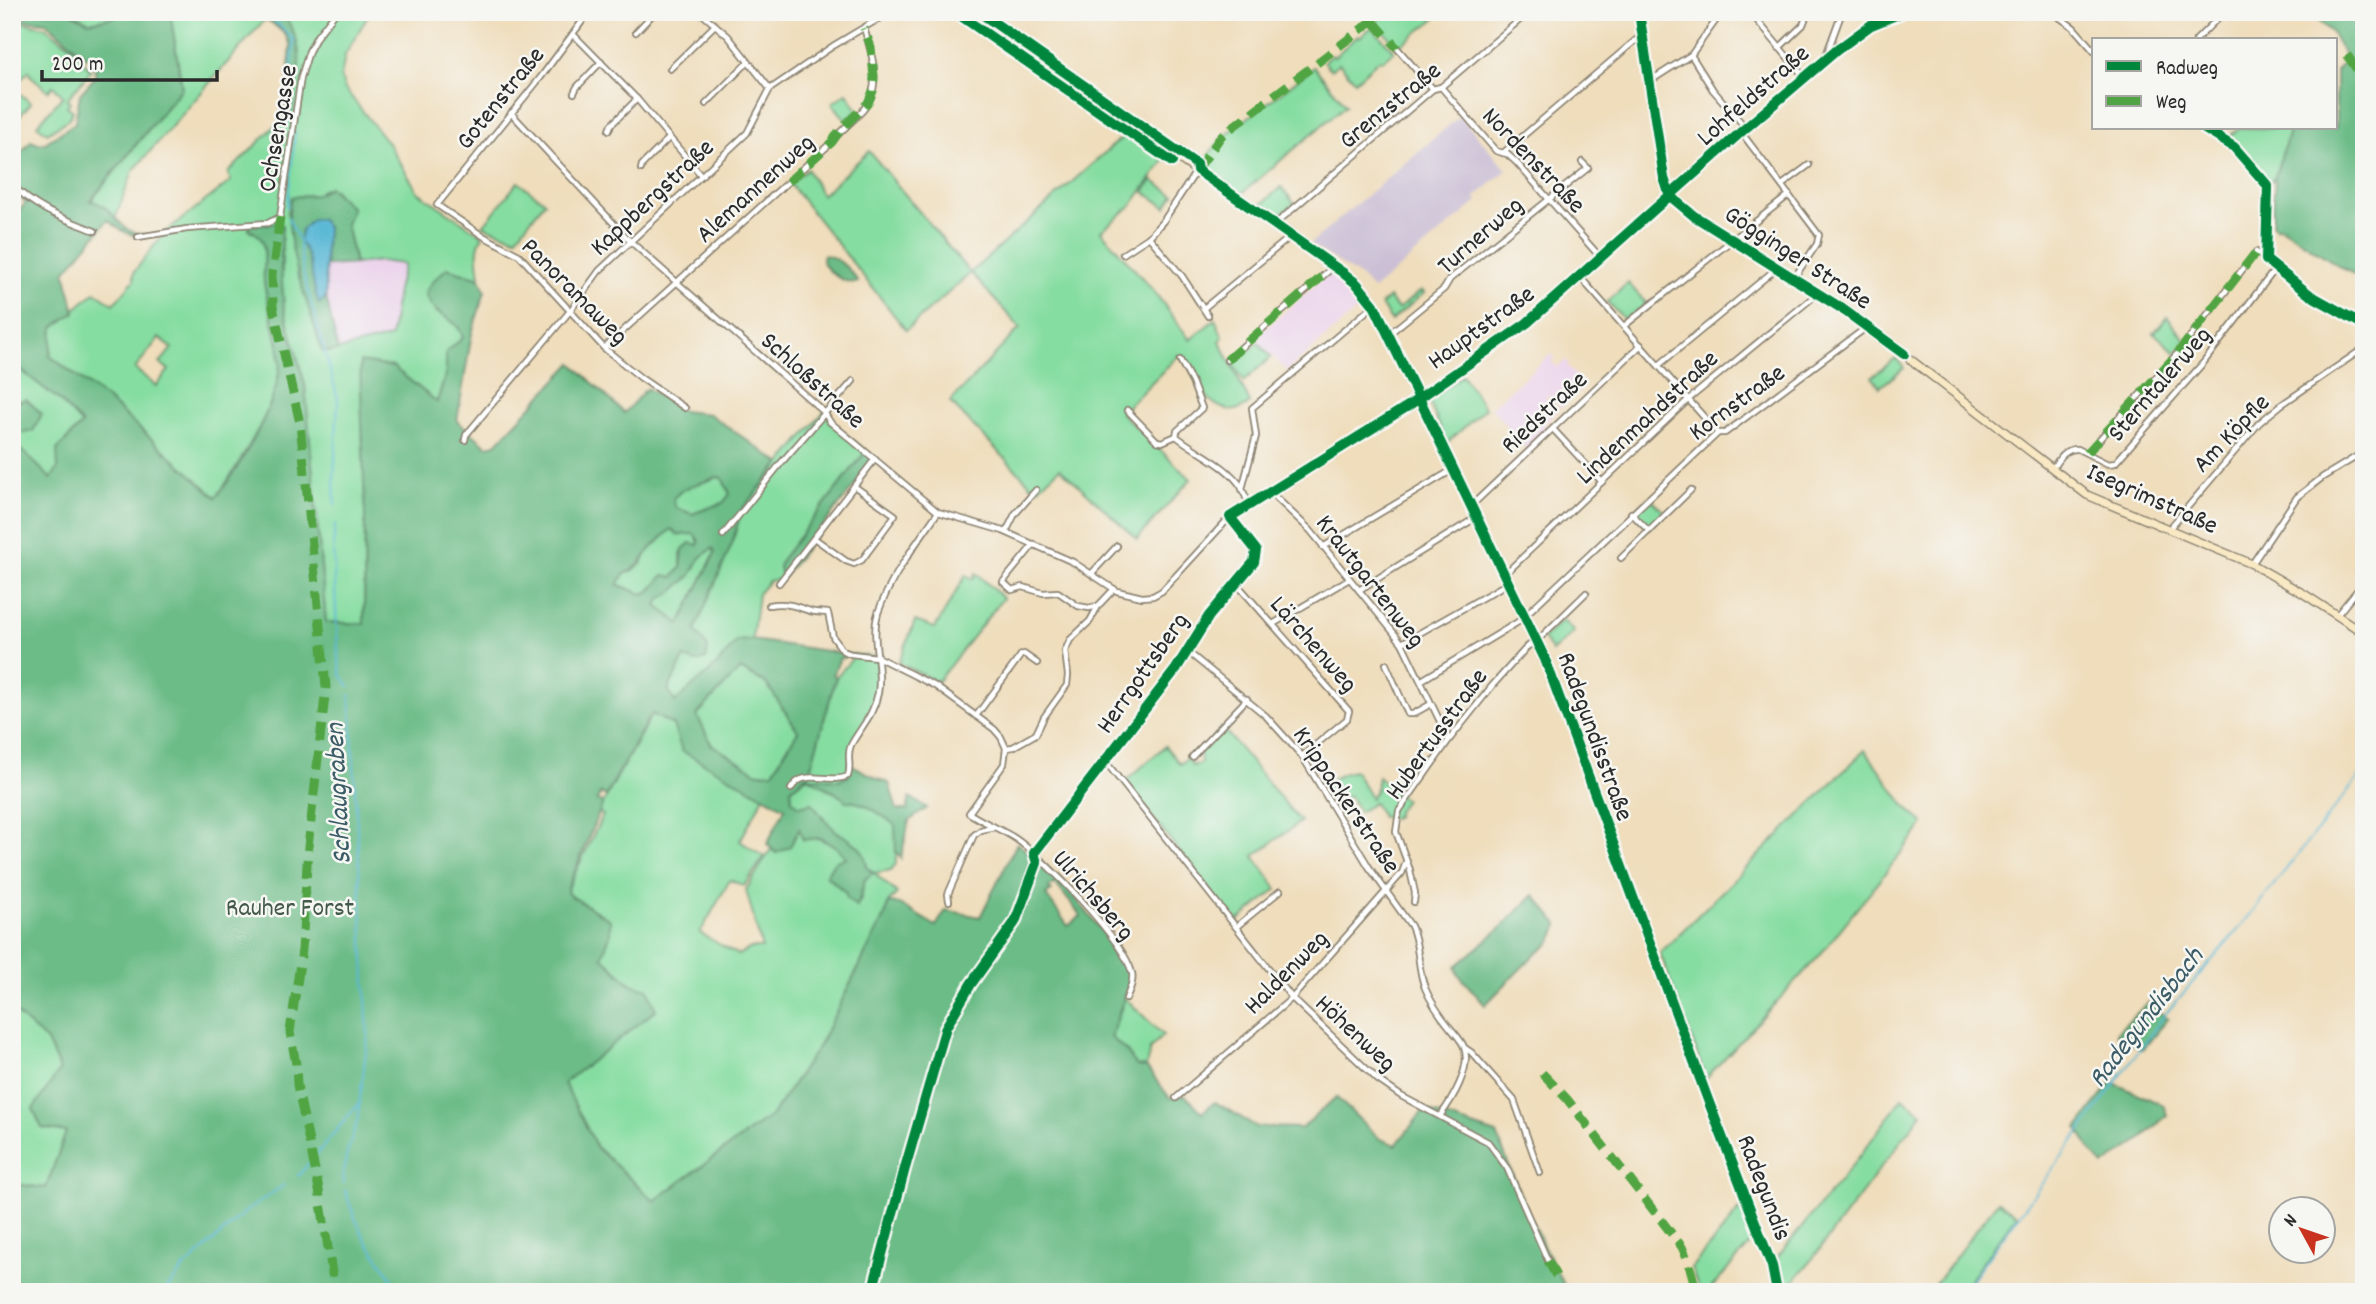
<svg xmlns="http://www.w3.org/2000/svg" width="2376" height="1304" font-family="Dekko,sans-serif">
	<style>
		.built { fill: #ebd1eb }
		.industrial { fill: #cbbfd5 }
		.green { fill: #86dda1; stroke: #588466; stroke-width: 2; fill-rule: evenodd }
		.forest { fill: #6cbc87; stroke: #4c7459; stroke-width: 2; fill-rule: evenodd }
		.water { fill: #58b8d6; stroke: #427280; stroke-width: 2 }
		.lines { fill: none; stroke-linecap: round; stroke-linejoin: round }
		.stream { stroke: #58b8d6; stroke-width: 2 }
		.street-casing { stroke: #8d8473; stroke-width: 8 }
		.secondary-casing { stroke: #8d8473; stroke-width: 10 }
		.street { stroke: #fff; stroke-width: 4.5 }
		.secondary { stroke: #f8e8c3; stroke-width: 7 }
		.quiet { stroke: #51a443; stroke-width: 9; stroke-dasharray: 18 9; stroke-linecap: butt }
		.cycleway-casing { stroke: #f6f6f2; stroke-width: 15 }
		.cycleway { stroke: #00873e; stroke-width: 10 }
		.labels { text-anchor: middle; stroke-width: 5; stroke-linejoin: round; paint-order: stroke }
		.street-label { font-size: 26px; fill: #2b2b2b; stroke: #f6f6f2 }
		.park-label { font-size: 26px; fill: #425848; stroke: #f6f6f2 }
		.water-label { font-size: 28px; font-style: italic; fill: #3b5c67; stroke: #f6f6f2 }
	</style>
	<rect width="100%" height="100%" fill="#f6f6f2"/>
	<filter id="ink" filterUnits="userSpaceOnUse"><feTurbulence type="fractalNoise" baseFrequency=".0143" numOctaves="2"/><feDisplacementMap in="SourceGraphic" scale="14" xChannelSelector="R" yChannelSelector="G"/><feConvolveMatrix kernelMatrix="1 2 1 2 8 2 1 2 1" color-interpolation-filters="sRGB"/></filter>
	<filter id="wash" filterUnits="userSpaceOnUse"><feTurbulence type="fractalNoise" baseFrequency=".00686" numOctaves="4" result="noise"/><feDisplacementMap in="SourceGraphic" scale="28" xChannelSelector="R" yChannelSelector="G"/><feGaussianBlur stdDeviation="1.57" result="paint"/><feColorMatrix in="noise" values="0 0 0 0 0 0 0 0 0 0 0 0 0 0 0 0 0 1.4 0 .05"/><feComposite in="paint" operator="in"/></filter>
	<g filter="url(#wash)">
		<rect width="100%" height="100%" fill="#efddbb"/>
		<g class="built">
			<path d="M379 261 404 263 397 290 391 338 338 350 326 297V266Z"/>
			<path d="M1329 273 1352 289 1365 303 1287 371 1255 338Z"/>
			<path d="M1551 354 1555 358 1551 361 1557 367 1566 360 1569 364 1567 366 1585 386 1561 408 1549 395 1545 398 1559 410 1543 425 1547 429 1526 449 1491 407Z"/>
		</g>
		<path class="industrial" d="M1460 116 1507 170 1475 197 1478 201 1373 290 1362 278 1310 244Z"/>
		<g class="green">
			<path d="M70 12H140L89 22Z"/>
			<path d="M170 12H370L345 55 341 77 345 89 388 143 418 192 483 236C474 248 479 264 480 278L447 268 436 312C448 318 460 323 463 338L446 352V373L437 402 393 367 365 513 364 624 326 622 305 385 284 309 282 286V225L254 231C270 243 263 263 264 281 267 308 279 334 280 361 281 402 238 463 217 498L108 400 50 356 53 328 95 292 114 304 134 280V272L164 233 231 181 228 173 285 116 291 45 286 35 266 18 133 171 116 216 113 217 111 213 90 202 182 88ZM324 188 334 190 341 200 352 208 346 224 355 264 379 261 404 264 397 290 391 337 330 352 322 351 303 287 298 277 287 211 299 196 316 195ZM159 338 172 348 160 363 169 370 156 386 135 369Z"/>
			<path d="M1386 12H1437L1440 15 1398 47 1377 24 1379 18Z"/>
			<path d="M12 20 45 27 72 47 91 71 67 99 70 102 67 106 73 111 69 119 47 133 37 125 63 96 53 86 48 91 30 75 31 73 29 71 12 88Z"/>
			<path d="M1372 27 1394 51 1382 61 1380 59 1355 81 1339 63 1331 70 1324 61 1331 55 1334 57 1358 35 1360 37Z"/>
			<path d="M1314 67 1346 105 1240 195 1199 166 1223 137Z"/>
			<path d="M19 93 31 103 12 124V101Z"/>
			<path d="M847 93 858 110 846 120 832 103Z"/>
			<path d="M2239 128H2290L2275 177 2269 183 2229 136Z"/>
			<path d="M1128 132 1166 158 1131 206 1101 231 1156 294 1190 340 1215 319 1223 337 1220 341 1250 403C1243 409 1235 412 1225 409 1198 400 1198 372 1179 355L1121 413 1191 479 1137 539 1060 468 1036 490 950 402 1020 328 971 273 906 330 790 184 807 169 822 195 869 151 970 273Z"/>
			<path d="M1152 180 1174 195 1166 207 1144 192Z"/>
			<path d="M518 182 545 202 516 238 483 226Z"/>
			<path d="M1281 187 1294 203C1278 217 1277 220 1258 207Z"/>
			<path d="M1628 283 1647 304 1624 319 1607 302Z"/>
			<path d="M1422 290 1424 293 1391 321 1381 304 1389 298 1398 309Z"/>
			<path d="M2167 317 2186 340 2176 353 2154 333Z"/>
			<path d="M1258 342 1271 357 1244 381 1233 365Z"/>
			<path d="M1896 358 1904 368 1880 387 1872 377Z"/>
			<path d="M12 363 58 399 82 424 66 440 58 468 51 479 25 453 12 444V429L24 433 19 400 12 404Z"/>
			<path d="M1462 375 1485 408 1447 443 1429 402 1435 395Z"/>
			<path d="M824 412 831 422 866 451 782 559V579L769 581 758 594 752 640 737 641 717 665 675 702 668 690 684 658 708 648 694 630 732 544 741 511Z"/>
			<path d="M716 477 722 478 730 494 723 503 692 514 676 508 673 499C684 484 701 485 716 477Z"/>
			<path d="M1649 497 1666 513 1649 528 1634 512Z"/>
			<path d="M671 529 694 534 699 541 698 546 690 543 681 553V568L673 577 664 575 649 592 642 594 617 584 624 574 632 571 642 563 647 553Z"/>
			<path d="M713 548 715 553 680 624 657 606 659 599 685 581 691 575 700 558Z"/>
			<path d="M976 573 1003 598 937 682 899 663 915 621 935 628 966 575 973 579Z"/>
			<path d="M1562 620 1574 632 1552 652 1543 638Z"/>
			<path d="M851 654 877 657 878 693 872 714 852 744 850 771 828 790 839 794 846 801C865 801 880 814 896 825V864L891 870 874 873 897 893 888 903 886 913 820 1044 772 1115 654 1201 597 1148 563 1083 656 1010 648 989 631 984 602 957 610 935V920L568 894 567 890 603 815 598 813 603 803 652 714 665 721 740 669 766 683 800 731 788 746 773 772 760 774 764 796 740 841 764 857 744 886 730 880 700 933 738 955 751 948H762L746 890 771 849 776 853 799 829 835 846 846 857 826 875 846 893V898L860 902 865 879 873 872 792 800 791 789 808 777 836 677 852 659Z"/>
			<path d="M1222 727 1297 818 1301 821 1254 856 1277 889 1235 923 1125 782 1165 746 1180 764 1187 758 1193 766 1201 763 1200 752Z"/>
			<path d="M1865 750 1906 807 1924 824 1819 956 1706 1078 1660 953Z"/>
			<path d="M1355 771 1371 798 1375 791 1378 777 1405 800 1398 810 1395 818 1382 817 1374 803 1359 812 1349 796 1334 806 1321 785 1342 774Z"/>
			<path d="M1125 998 1163 1035 1150 1049 1146 1067 1137 1066 1127 1052 1111 1037Z"/>
			<path d="M12 1010 47 1041 60 1070 33 1109 66 1132 46 1188 12 1184Z"/>
			<path d="M1902 1098 1922 1113 1813 1258 1784 1292 1776 1259 1859 1157Z"/>
			<path d="M1998 1201 2017 1215 1961 1292H1929Z"/>
			<path d="M1744 1205 1757 1236 1708 1292H1700L1691 1268Z"/>
		</g>
		<g class="forest">
			<path d="M12 12H70L89 22 140 12H170L182 88 90 201C113 203 118 234 143 234L145 236C131 238 119 229 108 220L65 272 75 312 53 328 50 356 108 400 216 497C239 469 281 398 280 361 279 334 267 308 264 281 262 263 272 237 249 230V226L275 223 282 225 281 267 284 309 305 385 326 622 364 624 365 513 360 362 393 367 437 402 446 374V352L463 338C458 315 433 320 425 293L433 281 447 268 480 278 485 291 472 333 457 421 487 446 496 444 572 363 624 413 647 388 683 411 709 414 780 463 741 511 732 544 695 630 708 648 706 659 696 662 684 658 668 690 675 702 717 665 737 641 752 640 847 654 844 658H840L833 674 836 677 808 777 839 780 849 776V763C861 770 876 779 889 783L897 810H907L910 797 927 808 909 821 901 858 896 852 895 825C880 814 865 801 846 801 836 791 820 785 808 777H804L791 789 792 800 799 806 812 803C819 813 826 822 835 830 852 843 864 843 867 867L873 873 865 879 857 907 846 898V893L826 875 834 862 846 857 835 846 820 838 803 840 799 829 790 847 776 853 767 844 785 808 682 751 673 725 652 714 647 721 606 796 601 793 597 800 603 803 567 890 568 894 610 920V935L602 957 631 984 648 989 656 1010 564 1083 597 1148 654 1201 772 1115 820 1044 886 913 888 903 899 904 936 926 946 910 980 917 1017 843C1062 878 1099 923 1129 972L1130 980 1111 1037 1127 1052 1137 1066 1146 1067 1170 1098 1185 1095 1202 1112 1215 1102 1257 1127 1302 1128 1336 1097 1380 1139 1396 1145 1424 1110 1497 1134C1517 1190 1538 1240 1568 1292H12V1184L46 1188 66 1132 42 1128 33 1109 60 1070 47 1041 12 1010V444L25 453 51 479 58 468 57 450 82 424 58 399 12 363V218L26 203 12 189V157L15 159 31 141 38 144 45 143 75 123 80 94 95 77V70L91 61 46 22 12 19ZM716 477 722 478 730 494 723 503 692 514 676 508 673 499C684 484 701 485 716 477ZM671 529 678 535 694 534 699 541 698 545 690 543 683 549 681 568 673 577 664 575 649 592 642 594 618 585 624 574C638 569 641 561 649 551 656 543 664 536 671 529ZM713 548 715 553 680 624 657 606 660 599 671 593 691 575 700 558ZM740 669 766 683 798 731 773 772 758 773 711 744 697 715ZM1055 883 1081 916 1068 926 1046 895 1051 891 1049 887Z"/>
			<path d="M238 12H286L284 15C311 55 295 75 291 119L285 116 291 45C282 21 260 17 238 12Z"/>
			<path d="M2316 12H2364V280L2342 268 2279 226 2276 228 2272 224 2275 177 2290 128H2336V71L2346 59 2332 33 2312 16Z"/>
			<path d="M329 187 352 208 346 224 355 264 326 266 325 251 327 228 305 248C316 265 311 285 319 303L326 297 338 350 330 352 322 351C310 307 281 241 291 197L316 195Z"/>
			<path d="M824 255C838 257 851 270 858 282 845 285 827 272 822 260Z"/>
			<path d="M26 399 42 414 33 431 24 433 12 429V404Z"/>
			<path d="M866 451 875 459 782 579 779 567 782 559Z"/>
			<path d="M1534 895 1558 924C1556 938 1549 947 1535 954L1485 1005 1458 974 1456 966 1500 929Z"/>
			<path d="M2149 1002 2168 1019 2142 1050 2117 1035V1032Z"/>
			<path d="M2111 1082 2163 1105 2167 1115 2143 1138 2103 1166 2089 1148 2078 1128Z"/>
		</g>
		<path class="water" d="M313 219H321L327 228 325 251 326 297 319 304C310 282 315 261 299 241L302 229Z"/>
		<g class="lines">
			<g class="stream">
				<path d="M272 12 273 19 294 40 288 123"/>
				<path d="M287 207 295 132"/>
				<path d="M288 218 299 241 304 277 338 399 334 478 335 505"/>
				<path d="M335 524 333 546 338 654 341 675 349 686"/>
				<path d="M316 1155 360 1102"/>
				<path d="M298 1176 310 1162"/>
				<path d="M344 1183 343 1174 347 1153 357 1122 368 1036 350 695"/>
				<path d="M345 1190C351 1209 358 1228 369 1245 380 1261 391 1275 400 1292"/>
				<path d="M164 1292 183 1269 245 1212 284 1185"/>
				<path d="M1963 1292 2167 1012 2237 931 2364 771"/>
			</g>
		</g>
	</g>
	<g filter="url(#ink)">
		<g class="lines">
			<g class="street-casing">
				<g id="street">
					<path d="M589 12 541 77 437 205 483 236 519 255 604 348 641 378 685 408"/>
					<path d="M700 12 728 36 770 89"/>
					<path d="M1750 12 1805 78"/>
					<path d="M2052 12 2073 27 2094 51"/>
					<path d="M636 32 655 12"/>
					<path d="M573 34 637 99 701 175"/>
					<path d="M2196 40 2224 12"/>
					<path d="M1397 48 1433 89"/>
					<path d="M1779 48 1803 25 1808 12"/>
					<path d="M1691 55 1713 90 1746 128"/>
					<path d="M1824 61 1842 12"/>
					<path d="M670 69 715 25"/>
					<path d="M1650 81 1691 55 1722 12"/>
					<path d="M1441 87 1496 151 1507 154 1516 162 1601 258"/>
					<path d="M574 93 577 87 601 62"/>
					<path d="M706 104 748 62"/>
					<path d="M511 113 630 241 824 412 830 422 938 512 1003 531 1073 562 1117 591 1142 597 1153 596 1162 591 1230 517 1419 398"/>
					<path d="M2203 128 2234 147 2258 174"/>
					<path d="M609 130 611 125 637 99"/>
					<path d="M1741 132 1819 235 1817 244 1794 278"/>
					<path d="M1503 153 1643 34"/>
					<path d="M641 169 642 165 669 138"/>
					<path d="M12 184C36 210 63 218 95 231"/>
					<path d="M1782 185 1809 165"/>
					<path d="M1671 195 1854 37 1871 25 1903 12"/>
					<path d="M1274 225 1433 89 1441 87 1529 12"/>
					<path d="M138 237 187 229 268 223 280 217 301 77 309 51 317 36 336 12"/>
					<path d="M1149 237 1182 276 1208 316"/>
					<path d="M1123 254 1149 237 1164 220 1197 170"/>
					<path d="M1580 277 1718 433"/>
					<path d="M1204 308 1290 237"/>
					<path d="M1624 326 1789 195"/>
					<path d="M1389 334 1444 289 1450 279 1588 168 1582 162"/>
					<path d="M604 348 832 142C842 128 853 122 863 110 883 88 872 53 864 28"/>
					<path d="M1227 360 1333 267"/>
					<path d="M1659 365 1777 268"/>
					<path d="M1127 410 1157 441 1162 442 1176 436C1197 453 1228 465 1242 488"/>
					<path d="M1553 429 1602 482"/>
					<path d="M1176 436 1177 431 1202 408 1192 382 1180 360"/>
					<path d="M465 440 466 435 570 311 599 271 747 133 770 89 833 46 890 12"/>
					<path d="M2087 453 2177 354 2256 252 2310 295 2364 325"/>
					<path d="M2052 469C2059 459 2065 448 2078 449L2108 464 2115 463 2204 362 2276 268"/>
					<path d="M1269 491 1310 530 1402 643 1449 740"/>
					<path d="M1249 504 1242 489 1256 436 1252 408 1374 305"/>
					<path d="M1472 505 1641 345"/>
					<path d="M1631 513 1649 531"/>
					<path d="M2169 529 2259 423 2281 405 2364 348"/>
					<path d="M1006 532 1015 514 1036 490"/>
					<path d="M723 535 781 463 853 381"/>
					<path d="M814 538 846 561 854 564 862 560 895 515 854 486"/>
					<path d="M1034 544 1003 582 1012 590 1023 587 1043 593 1058 592 1078 606 1089 608 1098 606 1114 589"/>
					<path d="M1323 547 1454 469"/>
					<path d="M1621 558 1691 490"/>
					<path d="M2252 564 2297 497 2323 477 2364 452"/>
					<path d="M1092 573 1117 546"/>
					<path d="M1505 574 1689 399 1817 294"/>
					<path d="M779 583 875 459"/>
					<path d="M1236 583 1349 711 1347 719 1302 756"/>
					<path d="M1359 590 1477 517"/>
					<path d="M769 605C785 602 796 606 810 611 816 613 823 612 828 613L833 637 843 651 851 654 877 657 935 686 994 729 1001 737 1006 748 1004 764 969 813C984 823 1001 829 1016 839 1046 860 1123 939 1132 973 1134 982 1129 991 1126 999"/>
					<path d="M2337 615 2364 582"/>
					<path d="M1273 624 1349 579"/>
					<path d="M1402 643 1508 583"/>
					<path d="M1188 652 1266 716 1302 756 1369 867 1411 926C1420 945 1417 968 1425 988 1431 1002 1439 1014 1448 1025 1453 1032 1461 1039 1464 1047 1472 1068 1452 1100 1440 1116"/>
					<path d="M1386 664 1408 714H1413L1431 704"/>
					<path d="M1422 680 1518 622 1718 433H1725L1867 327"/>
					<path d="M976 716 1021 655 1024 654 1037 663"/>
					<path d="M1006 748 1013 747 1036 734 1044 717 1067 685 1068 675 1065 651 1070 640 1090 621 1098 606"/>
					<path d="M1192 757 1247 699"/>
					<path d="M1105 761 1292 998 1378 1080 1401 1096 1488 1142 1507 1168 1548 1261"/>
					<path d="M791 789C803 767 829 785 848 776 852 765 846 756 851 745 861 726 873 717 878 693 883 667 870 639 878 613 891 576 916 544 938 512"/>
					<path d="M1034 853 1176 669 1209 616 1254 562 1256 550 1230 517"/>
					<path d="M949 901 948 894 974 835 981 830 994 827"/>
					<path d="M1414 902 1415 893 1410 870 1396 832 1399 811 1449 740 1492 686 1527 647 1542 636 1586 593"/>
					<path d="M1236 927 1280 891"/>
					<path d="M1465 1048 1471 1052 1514 1100 1540 1173"/>
					<path d="M1176 1098 1292 998 1402 873 1406 862"/>
				</g>
			</g>
			<g class="secondary-casing">
				<g id="secondary">
					<path d="M968 12 1342 272 1357 284 1374 305 1545 659 1708 1100 1772 1266 1777 1292"/>
					<path d="M1639 12 1666 190 1677 202 1694 216 1868 327 2087 495 2252 564 2304 594 2364 633"/>
					<path d="M1420 398 1539 314 1670 196"/>
				</g>
			</g>
			<use href="#street" class="street"/>
			<use href="#secondary" class="secondary"/>
			<g class="quiet">
				<path d="M1373 21 1397 48"/>
				<path d="M2347 55 2364 80"/>
				<path d="M1197 170 1222 135 1384 12"/>
				<path d="M788 182 832 142 840 130 868 103 873 91 874 77 871 47 864 28"/>
				<path d="M280 217 272 274 273 307 300 423 326 687 308 847 302 950 290 1032 296 1064 297 1085 318 1184 335 1292"/>
				<path d="M1227 360 1334 266"/>
				<path d="M2087 453 2177 354 2256 252 2269 263"/>
				<path d="M1542 1073 1567 1099 1682 1247C1689 1261 1692 1276 1697 1292"/>
				<path d="M1548 1261 1556 1276"/>
			</g>
			<g class="cycleway-casing">
				<g id="cycleway">
					<path d="M955 12 1172 162"/>
					<path d="M979 12 1196 164 1197 170 1342 272 1357 284 1374 305 1545 659 1708 1100 1772 1266 1777 1292"/>
					<path d="M1639 12 1664 178 1670 196 1694 216 1841 308 1904 354"/>
					<path d="M2203 128 2234 147 2268 186 2266 260 2310 295 2364 325"/>
					<path d="M872 1292 905 1168 946 1027 971 984 1015 922 1037 863 1034 853 1176 669 1209 616 1254 562 1256 550 1230 517 1408 406 1527 323 1741 132 1837 50 1871 25 1903 12"/>
				</g>
			</g>
			<use href="#cycleway" class="cycleway"/>
		</g>
	</g>
	<g class="labels">
		<g class="street-label">
			<text transform="translate(1752 94) rotate(-41)" y="9">Lohfeldstraße</text>
			<text transform="translate(499 97) rotate(-51)" y="9">Gotenstraße</text>
			<text transform="translate(1389 104) rotate(-39)" y="9">Grenzstraße</text>
			<text transform="translate(276 128) rotate(-80)" y="9">Ochsengasse</text>
			<text transform="translate(1535 159) rotate(46)" y="9">Nordenstraße</text>
			<text transform="translate(754 187) rotate(-42)" y="9">Alemannenweg</text>
			<text transform="translate(651 196) rotate(-43)" y="9">Kappbergstraße</text>
			<text transform="translate(1479 234) rotate(-41)" y="9">Turnerweg</text>
			<text transform="translate(1799 256) rotate(33)" y="9">Gögginger Straße</text>
			<text transform="translate(576 290) rotate(45)" y="9">Panoramaweg</text>
			<text transform="translate(1480 326) rotate(-36)" y="9">Hauptstraße</text>
			<text transform="translate(814 379) rotate(42)" y="9">Schloßstraße</text>
			<text transform="translate(2158 383) rotate(-49)" y="9">Sterntalerweg</text>
			<text transform="translate(1736 401) rotate(-36)" y="9">Kornstraße</text>
			<text transform="translate(1543 411) rotate(-43)" y="9">Riedstraße</text>
			<text transform="translate(1646 416) rotate(-43)" y="9">Lindenmahdstraße</text>
			<text transform="translate(2230 432) rotate(-46)" y="9">Am Köpfle</text>
			<text transform="translate(2153 497) rotate(24)" y="9">Isegrimstraße</text>
			<text transform="translate(1372 580) rotate(52)" y="9">Krautgartenweg</text>
			<text transform="translate(1315 643) rotate(49)" y="9">Lärchenweg</text>
			<text transform="translate(1141 672) rotate(-55)" y="9">Herrgottsberg</text>
			<text transform="translate(1435 733) rotate(-54)" y="9">Hubertusstraße</text>
			<text transform="translate(1597 736) rotate(70)" y="9">Radegundisstraße</text>
			<text transform="translate(1348 799) rotate(56)" y="9">Krippackerstraße</text>
			<text transform="translate(1095 894) rotate(49)" y="9">Ulrichsberg</text>
			<text transform="translate(1285 971) rotate(-45)" y="9">Haldenweg</text>
			<text transform="translate(1357 1032) rotate(43)" y="9">Höhenweg</text>
			<text transform="translate(1766 1187) rotate(69)" y="9">Radegundis</text>
		</g>
		<g class="park-label">
			<text x="290" y="915">Rauher Forst</text>
		</g>
		<g class="water-label">
			<text transform="translate(336 794) rotate(-93)" y="10">Schlaugraben</text>
			<text transform="translate(2144 1016) rotate(-52)" y="10">Radegundisbach</text>
		</g>
	</g>
	<rect width="2376" height="1304" fill="none" stroke="#f6f6f2" stroke-width="42"/>
	<rect x="2092" y="38" width="245" height="91" fill="#f6f6f2" stroke="#a5a5a2" stroke-width="2"/>
	<rect x="2106" y="61" width="35" height="10" fill="#00873e" stroke="#a5a5a2" stroke-width="2"/>
	<text x="2156" y="74" font-size="21" fill="#2b2b2b">Radweg</text>
	<rect x="2106" y="96" width="35" height="10" fill="#51a443" stroke="#a5a5a2" stroke-width="2"/>
	<text x="2156" y="108" font-size="21" fill="#2b2b2b">Weg</text>
	<g transform="translate(2302 1230) rotate(310)"><circle r="33" fill="#f6f6f2" stroke="#a5a5a2" stroke-width="2"/>
	<path d="M0-5L12 26L0 18L-12 26Z" fill="#c8321e"/>
	<text y="-10" font-size="19" font-weight="bold" text-anchor="middle" fill="#2b2b2b">N</text>
	</g>
	<path d="M42 70v10h175v-10" fill="none" stroke="#2b2b2b" stroke-width="3.5"/>
	<text x="52" y="70" font-size="21" fill="#2b2b2b" stroke="#f6f6f2" stroke-width="5" paint-order="stroke">200 m</text>
</svg>
